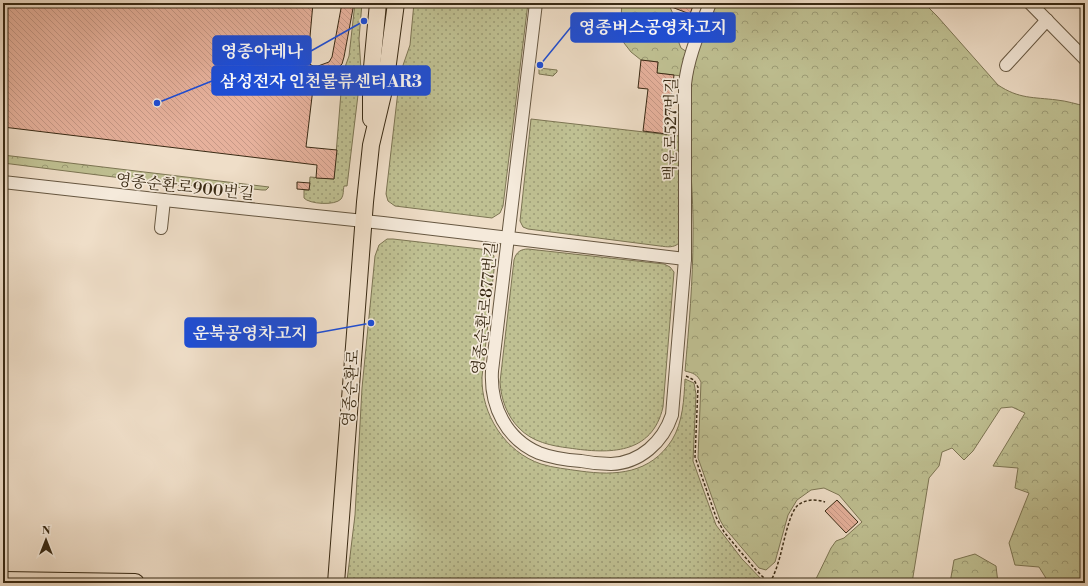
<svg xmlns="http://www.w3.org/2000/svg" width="1088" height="586" font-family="'Libre Bodoni','Noto Serif KR',serif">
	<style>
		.grass { fill: url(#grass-dots); stroke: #7c7553 }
		.forest { fill: url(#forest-crowns); stroke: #7c7553 }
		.building { fill: url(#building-back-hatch); stroke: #392a14 }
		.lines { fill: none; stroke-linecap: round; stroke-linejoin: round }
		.minor-casing { stroke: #665741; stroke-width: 14 }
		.major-casing { stroke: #392a14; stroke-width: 18 }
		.highway-casing { stroke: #392a14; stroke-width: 20 }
		.path { stroke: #392a14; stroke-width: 1.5; stroke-dasharray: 3 2; stroke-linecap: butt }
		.minor { stroke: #f5eadb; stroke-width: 12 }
		.major { stroke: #efdec8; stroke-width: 16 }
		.highway { stroke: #efdec8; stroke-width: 18 }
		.labels { text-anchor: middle; stroke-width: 3.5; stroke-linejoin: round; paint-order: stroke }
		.street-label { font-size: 16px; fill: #392a14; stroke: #f5eadb }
		.leader { fill: none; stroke: #1d4ed8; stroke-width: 1.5 }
		.callout-dot { fill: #1d4ed8; stroke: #f5eadb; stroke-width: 1.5 }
		.callout { fill: #1d4ed8; stroke: #1d4ed8; stroke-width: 1.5 }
		.callout-label { font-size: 17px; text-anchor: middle; font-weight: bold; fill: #fff }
	</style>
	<defs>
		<pattern id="grass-dots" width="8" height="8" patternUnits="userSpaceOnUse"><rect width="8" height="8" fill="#bfc092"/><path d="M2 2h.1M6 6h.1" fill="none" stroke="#9c9c76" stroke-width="1.8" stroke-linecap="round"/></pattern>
		<pattern id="forest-crowns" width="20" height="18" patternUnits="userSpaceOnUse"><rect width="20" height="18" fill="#bfc092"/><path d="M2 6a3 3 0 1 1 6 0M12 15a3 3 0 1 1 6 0" fill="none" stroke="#9c9c76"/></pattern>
		<pattern id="building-back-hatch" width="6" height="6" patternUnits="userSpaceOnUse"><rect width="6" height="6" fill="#e6b19c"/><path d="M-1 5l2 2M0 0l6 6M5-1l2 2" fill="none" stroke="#c69886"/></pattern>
	</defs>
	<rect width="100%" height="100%" fill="#efdec8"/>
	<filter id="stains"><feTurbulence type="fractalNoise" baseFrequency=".005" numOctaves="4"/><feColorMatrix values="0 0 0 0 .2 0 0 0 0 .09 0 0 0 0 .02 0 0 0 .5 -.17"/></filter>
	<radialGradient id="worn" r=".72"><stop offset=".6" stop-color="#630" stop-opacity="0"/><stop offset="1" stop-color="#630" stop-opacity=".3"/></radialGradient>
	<g class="grass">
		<path d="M355 3H362L359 39 361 70 347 186H344C343 190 344 195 341 199 335 206 309 204 304 198V190H309L310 177 334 179 342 80 338 79V75L345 67 349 56Z"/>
		<path d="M414 3H528L503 206 500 213 492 218 395 206 388 201 386 194 400 74 410 45Z"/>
		<path d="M539 68 557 70V72L553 76 539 74Z"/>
		<path d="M531 119 679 136 680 192 679 243C674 248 667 247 660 246L528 229 523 227 520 221Z"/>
		<path d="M387 239H393L489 250 493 253 495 261 482 377C481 414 505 452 541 464 554 468 567 469 580 471 616 476 650 474 672 440 683 422 684 399 685 379L694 383 696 394 693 461 716 525 742 559 765 583H405L347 581 355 515 362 388 375 256 379 245Z"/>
		<path d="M528 249 664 264 670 267 674 272 663 407C652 455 609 454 569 448 552 446 532 442 519 428 507 416 501 399 500 382L514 260C516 252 521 249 528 249Z"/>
	</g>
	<g class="forest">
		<path d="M622 3H659L670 7 676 21 679 34V43L681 48 687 52 682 76 657 73 658 62 641 60 631 52 624 43 620 33Z"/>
		<path d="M715 3H924L937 16 998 85C1019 99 1033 97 1057 100 1067 101 1076 104 1085 106V583H1049L1039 567 1015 565 1009 543 1029 493 1015 488 1018 468 993 466 1025 413 1012 407 1001 408 973 451 964 460 952 448 942 452 939 466 929 478 912 583H814L831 548 836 541 844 538 862 522 839 495 824 488 811 490 797 500 788 515 775 562 766 570 759 568 724 527 720 520 698 458 701 382C697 374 693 373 685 371 689 326 693 281 693 235 694 181 684 126 693 72 697 48 707 25 715 3Z"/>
		<path d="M3 155 269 187 266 190H262L217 185 185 186 3 163Z"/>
		<path d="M975 554 996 566 998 583H950L954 560Z"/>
	</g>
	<g class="building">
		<path d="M3 3H313L308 59V63L313 66H318L329 62 332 57 342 3H354L344 57 342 64 332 74 314 80 306 147 337 150 334 179 316 178 317 165 3 127Z"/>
		<path d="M661 3H694L690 14Z"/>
		<path d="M641 60 658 62 657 73 674 75 667 134 643 131 648 89 638 88Z"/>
		<path d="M297 182 310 183 309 190 297 189Z"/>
		<path d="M837 500 858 522 846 533 825 511Z"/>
	</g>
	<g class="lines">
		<g class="minor-casing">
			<g id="minor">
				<path d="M536 3 492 371C490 406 506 439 539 453 552 458 567 460 581 461 591 463 601 464 611 464 640 463 663 442 672 415L685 259V84C688 56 700 30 710 3"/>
				<path d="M1030 3 1085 59"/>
				<path d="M1006 65 1047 20"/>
				<path d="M3 182 164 200 383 223 685 259"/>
				<path d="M161 228 164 200"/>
			</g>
		</g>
		<g class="major-casing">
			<g id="major">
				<path d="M371 119V78L378 3"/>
				<path d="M336 583 365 202 371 145 385 86 396 3"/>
			</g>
		</g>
		<g class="highway-casing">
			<path id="highway" d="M3 581 135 583"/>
		</g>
		<g class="path">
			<path d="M686 376 694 380 698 387 695 457 716 517 724 532 734 544 756 570 769 583"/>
			<path d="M770 583C773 577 776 570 778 563 783 549 788 514 798 505 806 499 816 499 825 502"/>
		</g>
		<use href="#minor" class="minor"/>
		<use href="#major" class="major"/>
		<use href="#highway" class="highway"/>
	</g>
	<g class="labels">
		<g class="street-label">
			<text transform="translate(670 129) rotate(-89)" y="6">백운로527번길</text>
			<text transform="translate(185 186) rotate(6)" y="6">영종순환로900번길</text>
			<text transform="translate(484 308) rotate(-84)" y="6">영종순환로877번길</text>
			<text transform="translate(350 388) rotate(-86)" y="6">영종순환로</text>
		</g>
	</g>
	<path class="leader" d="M540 65L571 27M364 21L311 51M157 103L212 81M371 323L316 333"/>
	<g class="callout-dot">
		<circle cx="540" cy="65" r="4"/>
		<circle cx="364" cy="21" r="4"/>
		<circle cx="157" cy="103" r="4"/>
		<circle cx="371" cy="323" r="4"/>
	</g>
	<g class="callout">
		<rect x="571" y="13" width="164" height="29" rx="4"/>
		<rect x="213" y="36" width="98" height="29" rx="4"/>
		<rect x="212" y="66" width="218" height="29" rx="4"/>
		<rect x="185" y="318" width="131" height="29" rx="4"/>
	</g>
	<g class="callout-label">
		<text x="653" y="33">영종버스공영차고지</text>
		<text x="262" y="57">영종아레나</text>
		<text x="321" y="87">삼성전자 인천물류센터AR3</text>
		<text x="250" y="339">운북공영차고지</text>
	</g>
	<rect width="1088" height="586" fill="none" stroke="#efdec8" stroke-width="16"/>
	<rect x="4" y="4" width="1080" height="578" fill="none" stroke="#392a14" stroke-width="2"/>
	<rect x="8" y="8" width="1072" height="570" fill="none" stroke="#392a14"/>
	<g transform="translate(46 540)" stroke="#f5eadb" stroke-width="3" paint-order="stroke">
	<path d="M0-3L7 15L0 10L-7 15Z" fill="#392a14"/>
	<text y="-6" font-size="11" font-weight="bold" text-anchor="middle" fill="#392a14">N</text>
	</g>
	<rect width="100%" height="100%" filter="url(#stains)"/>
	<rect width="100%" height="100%" fill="url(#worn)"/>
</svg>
